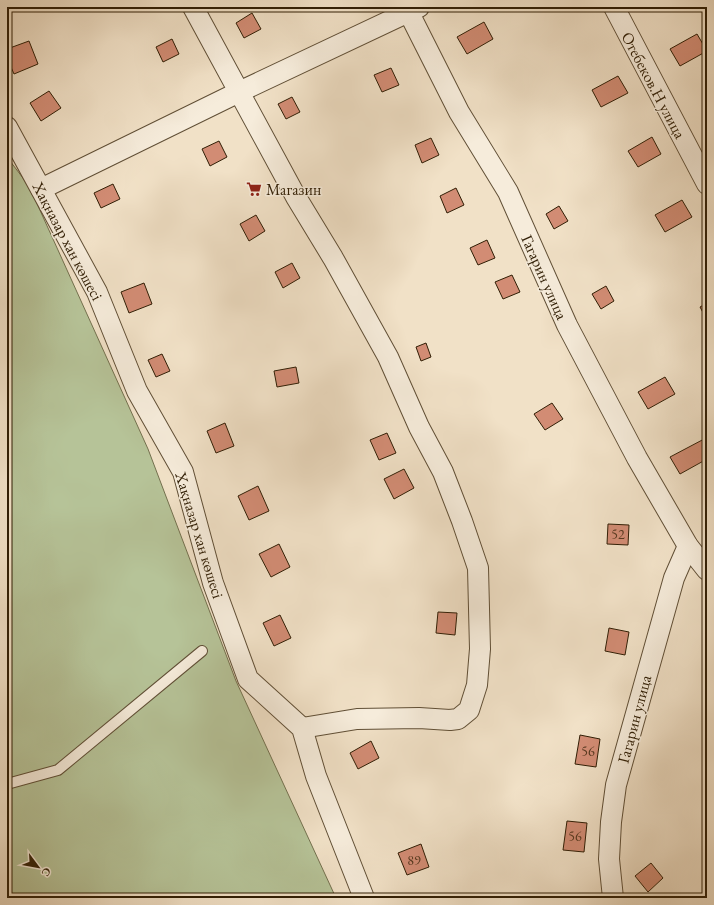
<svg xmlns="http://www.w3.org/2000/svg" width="714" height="905" font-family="'EB Garamond',serif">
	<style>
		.green { fill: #b6c398; stroke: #73704e }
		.building { fill: #d28c74; stroke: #301e05 }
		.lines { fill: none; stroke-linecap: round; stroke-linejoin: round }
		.lane-casing { stroke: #604f36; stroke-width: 12 }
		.street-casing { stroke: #604f36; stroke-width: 22 }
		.lane { stroke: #f6ecdb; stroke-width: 10 }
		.street { stroke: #f6ecdb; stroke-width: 20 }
		.labels { text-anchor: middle; stroke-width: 3; stroke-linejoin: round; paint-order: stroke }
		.number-label { font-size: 14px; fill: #583a21 }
		.street-label { font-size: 16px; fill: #301e05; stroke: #f6ecdb }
		.poi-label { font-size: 16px; fill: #301e05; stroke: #f6ecdb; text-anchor: start }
	</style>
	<rect width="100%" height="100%" fill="#f1e1c7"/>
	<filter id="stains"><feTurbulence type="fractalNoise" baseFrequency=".005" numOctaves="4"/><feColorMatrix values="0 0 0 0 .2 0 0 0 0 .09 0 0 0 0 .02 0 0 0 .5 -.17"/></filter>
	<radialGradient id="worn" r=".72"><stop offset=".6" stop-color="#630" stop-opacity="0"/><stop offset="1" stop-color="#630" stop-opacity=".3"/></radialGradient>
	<path class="green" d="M7 157 29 186 148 449 236 681 336 898H7Z"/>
	<g class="building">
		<path d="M252 13 261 29 244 38 236 23Z"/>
		<path d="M484 22 493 39 467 54 457 37Z"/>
		<path d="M697 34 707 51 680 66 670 49Z"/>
		<path d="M172 39 179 54 163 62 156 47Z"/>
		<path d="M29 41 38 64 14 74 7 58V49Z"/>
		<path d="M391 68 399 85 382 92 374 75Z"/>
		<path d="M618 76 628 93 601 107 592 90Z"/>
		<path d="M49 91 61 108 41 121 30 103Z"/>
		<path d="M292 97 300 112 286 119 278 104Z"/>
		<path d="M652 137 661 154 638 167 628 151Z"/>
		<path d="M431 138 439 155 422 163 415 145Z"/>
		<path d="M219 141 227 157 210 166 202 149Z"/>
		<path d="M113 184 120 199 101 208 94 193Z"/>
		<path d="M456 188 464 205 447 213 440 196Z"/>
		<path d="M682 200 692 217 665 232 655 215Z"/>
		<path d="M559 206 568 221 554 229 546 214Z"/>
		<path d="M256 215 265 231 249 241 240 224Z"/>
		<path d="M487 240 495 258 478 265 470 248Z"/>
		<path d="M292 263 300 278 283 288 275 272Z"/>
		<path d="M512 275 520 292 503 299 495 282Z"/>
		<path d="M144 283 152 304 129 313 121 292Z"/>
		<path d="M606 286 614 301 601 309 592 294Z"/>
		<path d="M707 303V320L700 307Z"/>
		<path d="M426 343 431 357 421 361 416 347Z"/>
		<path d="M162 354 170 371 156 377 148 360Z"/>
		<path d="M296 367 299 383 277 387 274 371Z"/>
		<path d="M665 377 675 394 648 409 638 392Z"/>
		<path d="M552 403 563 419 545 430 534 414Z"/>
		<path d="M225 423 234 446 216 453 207 431Z"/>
		<path d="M387 433 396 453 379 460 370 440Z"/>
		<path d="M706 438 707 459 680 474 670 457Z"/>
		<path d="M404 469 414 488 394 499 384 479Z"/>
		<path d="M258 486 269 511 249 520 238 496Z"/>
		<path d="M608 524 629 525 628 545 607 544Z"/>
		<path d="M279 544 290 567 271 577 259 554Z"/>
		<path d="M438 612 457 613 455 635 436 633Z"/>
		<path d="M280 615 291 638 274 646 263 623Z"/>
		<path d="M609 628 629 632 625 655 605 651Z"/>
		<path d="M580 735 600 739 596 767 575 764Z"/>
		<path d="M371 741 379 758 358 769 350 753Z"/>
		<path d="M567 821 587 823 584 852 563 850Z"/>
		<path d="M421 844 429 867 407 875 398 853Z"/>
		<path d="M651 863 663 878 648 892 635 876Z"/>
	</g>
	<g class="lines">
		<g class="lane-casing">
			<path id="lane" d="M7 784 58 770 202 651"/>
		</g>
		<g class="street-casing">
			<g id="street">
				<path d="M193 7 296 197 333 258 388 357 419 427 443 472 462 521 478 568 480 649 477 685 469 710 458 719 450 720 419 718 357 719 302 728"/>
				<path d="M406 7 459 112 508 192 567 325 637 458 688 546 707 570"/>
				<path d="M614 7 707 184"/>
				<path d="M7 127 97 292 137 391 183 472 213 583 248 679 302 728 316 776 364 898"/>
				<path d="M41 189 239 92 419 7"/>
				<path d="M613 898 609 859 611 822 616 785 674 578 688 546"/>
			</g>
		</g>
		<use href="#lane" class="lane"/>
		<use href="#street" class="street"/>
	</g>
	<defs>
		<g id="supermarket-bare" transform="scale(1.2)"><path d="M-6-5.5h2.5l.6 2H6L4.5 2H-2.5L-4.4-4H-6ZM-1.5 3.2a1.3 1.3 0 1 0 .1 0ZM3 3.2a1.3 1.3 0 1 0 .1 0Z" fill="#8f2418" stroke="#f6ecdb" stroke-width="2.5" paint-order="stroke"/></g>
	</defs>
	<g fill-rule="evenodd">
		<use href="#supermarket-bare" x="254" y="189"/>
	</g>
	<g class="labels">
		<g class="number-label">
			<text x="618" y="539">52</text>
			<text x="588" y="756">56</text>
			<text x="575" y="841">56</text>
			<text x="414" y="865">89</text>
		</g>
		<g class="street-label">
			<text transform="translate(654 85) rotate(62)" y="6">Отебеков.Н улица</text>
			<text transform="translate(68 241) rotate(62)" y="6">Хақназар хан көшесі</text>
			<text transform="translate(545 277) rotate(66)" y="6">Гагарин улица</text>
			<text transform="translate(200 535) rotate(73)" y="6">Хақназар хан көшесі</text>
			<text transform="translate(634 719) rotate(-75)" y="6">Гагарин улица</text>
		</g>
		<g class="poi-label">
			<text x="266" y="195">Магазин</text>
		</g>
	</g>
	<rect width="714" height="905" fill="none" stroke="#f1e1c7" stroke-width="24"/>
	<rect x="8" y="8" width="698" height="889" fill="none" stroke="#301e05" stroke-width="2"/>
	<rect x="12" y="12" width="690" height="881" fill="none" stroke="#301e05"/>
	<g transform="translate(38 867) rotate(122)" stroke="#f6ecdb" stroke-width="3" paint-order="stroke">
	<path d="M0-3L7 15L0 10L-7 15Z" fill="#301e05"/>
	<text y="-6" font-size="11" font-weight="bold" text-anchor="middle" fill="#301e05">С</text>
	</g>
	<rect width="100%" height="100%" filter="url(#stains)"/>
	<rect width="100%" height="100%" fill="url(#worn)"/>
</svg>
